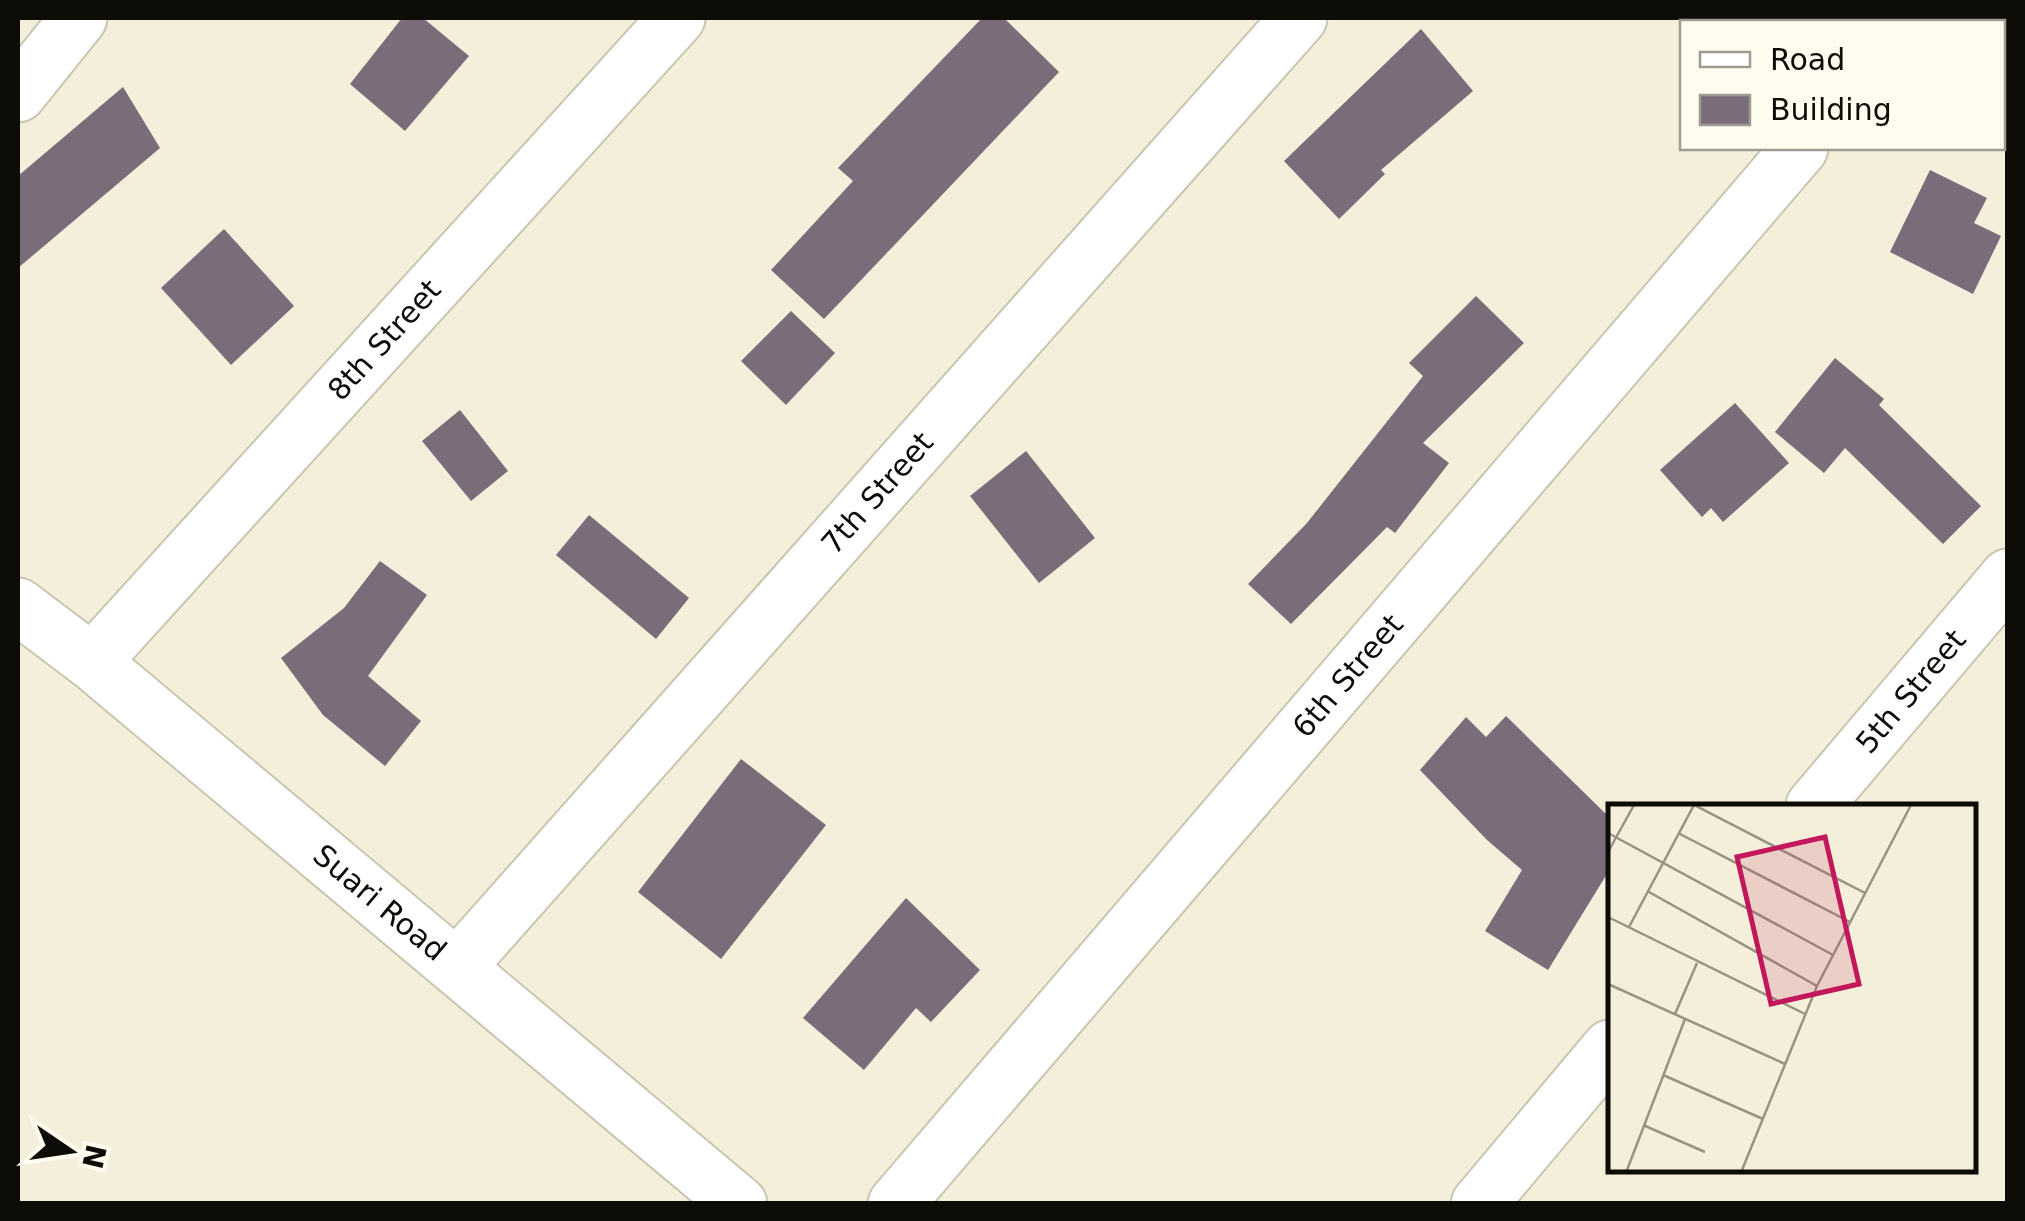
<svg xmlns="http://www.w3.org/2000/svg" width="2025" height="1221" font-family="'DejaVu Sans',sans-serif">
	<style>
		.building { fill: #7b6c7a }
		.lines { fill: none; stroke-linecap: round; stroke-linejoin: round }
		.minor-casing { stroke: #c9c5b0; stroke-width: 59 }
		.minor { stroke: #fff; stroke-width: 55 }
		.labels { text-anchor: middle; stroke-width: 8; stroke-linejoin: round; paint-order: stroke }
		.street-label { font-size: 30px; fill: #0e0c06; stroke: #fefcef }
		.inset-road { fill: none; stroke: #979485; stroke-width: 2.5 }
		.view { fill: #c2185b; fill-opacity: 0.15; stroke: #c2185b; stroke-width: 5 }
		.inset-edge { fill: none; stroke: #0e0c06; stroke-width: 5 }
	</style>
	<rect width="100%" height="100%" fill="#f3efda"/>
	<g class="building">
		<path d="M402 18H423L469 56 405 131 350 84Z"/>
		<path d="M982 18H1004L1059 72 824 319 771 270 853 181 838 168Z"/>
		<path d="M1421 29 1473 91 1381 170 1385 174 1339 219 1284 161Z"/>
		<path d="M123 87 160 148 18 268V176Z"/>
		<path d="M1930 170 1987 198 1974 223 2001 236 1973 294 1890 252Z"/>
		<path d="M224 229 294 306 231 365 161 288Z"/>
		<path d="M1476 296 1524 343 1423 443 1449 463 1395 533 1387 527 1291 624 1248 584 1307 523 1423 376 1409 363Z"/>
		<path d="M791 311 835 353 786 405 741 361Z"/>
		<path d="M1835 358 1884 399 1879 405 1981 506 1943 544 1845 448 1824 473 1775 432Z"/>
		<path d="M1735 403 1789 463 1723 522 1711 508 1702 517 1660 470Z"/>
		<path d="M460 410 508 471 471 501 422 441Z"/>
		<path d="M1026 451 1095 538 1039 583 970 496Z"/>
		<path d="M589 515 689 598 656 639 556 555Z"/>
		<path d="M380 561 427 595 368 676 421 721 385 766 323 715 281 658 344 608Z"/>
		<path d="M1506 716 1610 818V869L1548 970 1485 931 1522 870 1487 840 1420 770 1466 717 1486 737Z"/>
		<path d="M741 759 826 825 721 959 638 892Z"/>
		<path d="M906 898 980 970 931 1022 916 1008 864 1070 803 1018Z"/>
	</g>
	<g class="lines">
		<g class="minor-casing">
			<g id="minor">
				<path d="M1907 22 1911 18"/>
				<path d="M18 94 79 18"/>
				<path id="s1" d="M18 606 92 662 739 1204"/>
				<path id="s2" d="M92 662 677 18"/>
				<path id="s3" d="M1814 806 2008 577"/>
				<path id="s4" d="M458 966 1299 18"/>
				<path id="s5" d="M896 1204 1800 148"/>
				<path d="M1479 1204 1610 1048"/>
			</g>
		</g>
		<use href="#minor" class="minor"/>
	</g>
	<g class="labels">
		<g class="street-label">
			<text dy="10" stroke="none"><textPath href="#s2" startOffset="435">8th Street</textPath></text>
			<text dy="10" stroke="none"><textPath href="#s4" startOffset="632">7th Street</textPath></text>
			<text dy="10" stroke="none"><textPath href="#s5" startOffset="695">6th Street</textPath></text>
			<text dy="10" stroke="none"><textPath href="#s3" startOffset="150">5th Street</textPath></text>
			<text dy="10" stroke="none"><textPath href="#s1" startOffset="468">Suari Road</textPath></text>
		</g>
	</g>
	<g transform="translate(1608 804)">
		<rect width="368" height="368" fill="#f3efda"/>
		<path class="inset-road" d="M0 29 225 151M72 30 242 118M0 48 26 1M41 88 209 182M0 113 197 210M21 123 86 1 257 89M0 180 177 260M67 210 89 159M55 271 155 315M35 321 97 348M19 366 77 215M134 366 209 182 303 1"/>
		<path class="view" d="M217 33 251 180 163 200 129 53Z"/>
		<rect width="368" height="368" class="inset-edge"/>
	</g>
	<rect width="2025" height="1221" fill="none" stroke="#0e0c06" stroke-width="40"/>
	<rect x="1680" y="20" width="325" height="130" fill="#fefcef" stroke="#9e9c92" stroke-width="2.5"/>
	<rect x="1700" y="52" width="50" height="15" fill="#ffffff" stroke="#9e9c92" stroke-width="2.5"/>
	<text x="1770" y="70" font-size="30" fill="#0e0c06">Road</text>
	<rect x="1700" y="95" width="50" height="30" fill="#7b6c7a" stroke="#9e9c92" stroke-width="2.5"/>
	<text x="1770" y="120" font-size="30" fill="#0e0c06">Building</text>
	<g transform="translate(70 1151) rotate(103)" stroke="#fefcef" stroke-width="8" paint-order="stroke">
	<path d="M0-8L18 38L0 25L-18 38Z" fill="#0e0c06"/>
	<text y="-15" font-size="28" font-weight="bold" text-anchor="middle" fill="#0e0c06">N</text>
	</g>
</svg>
